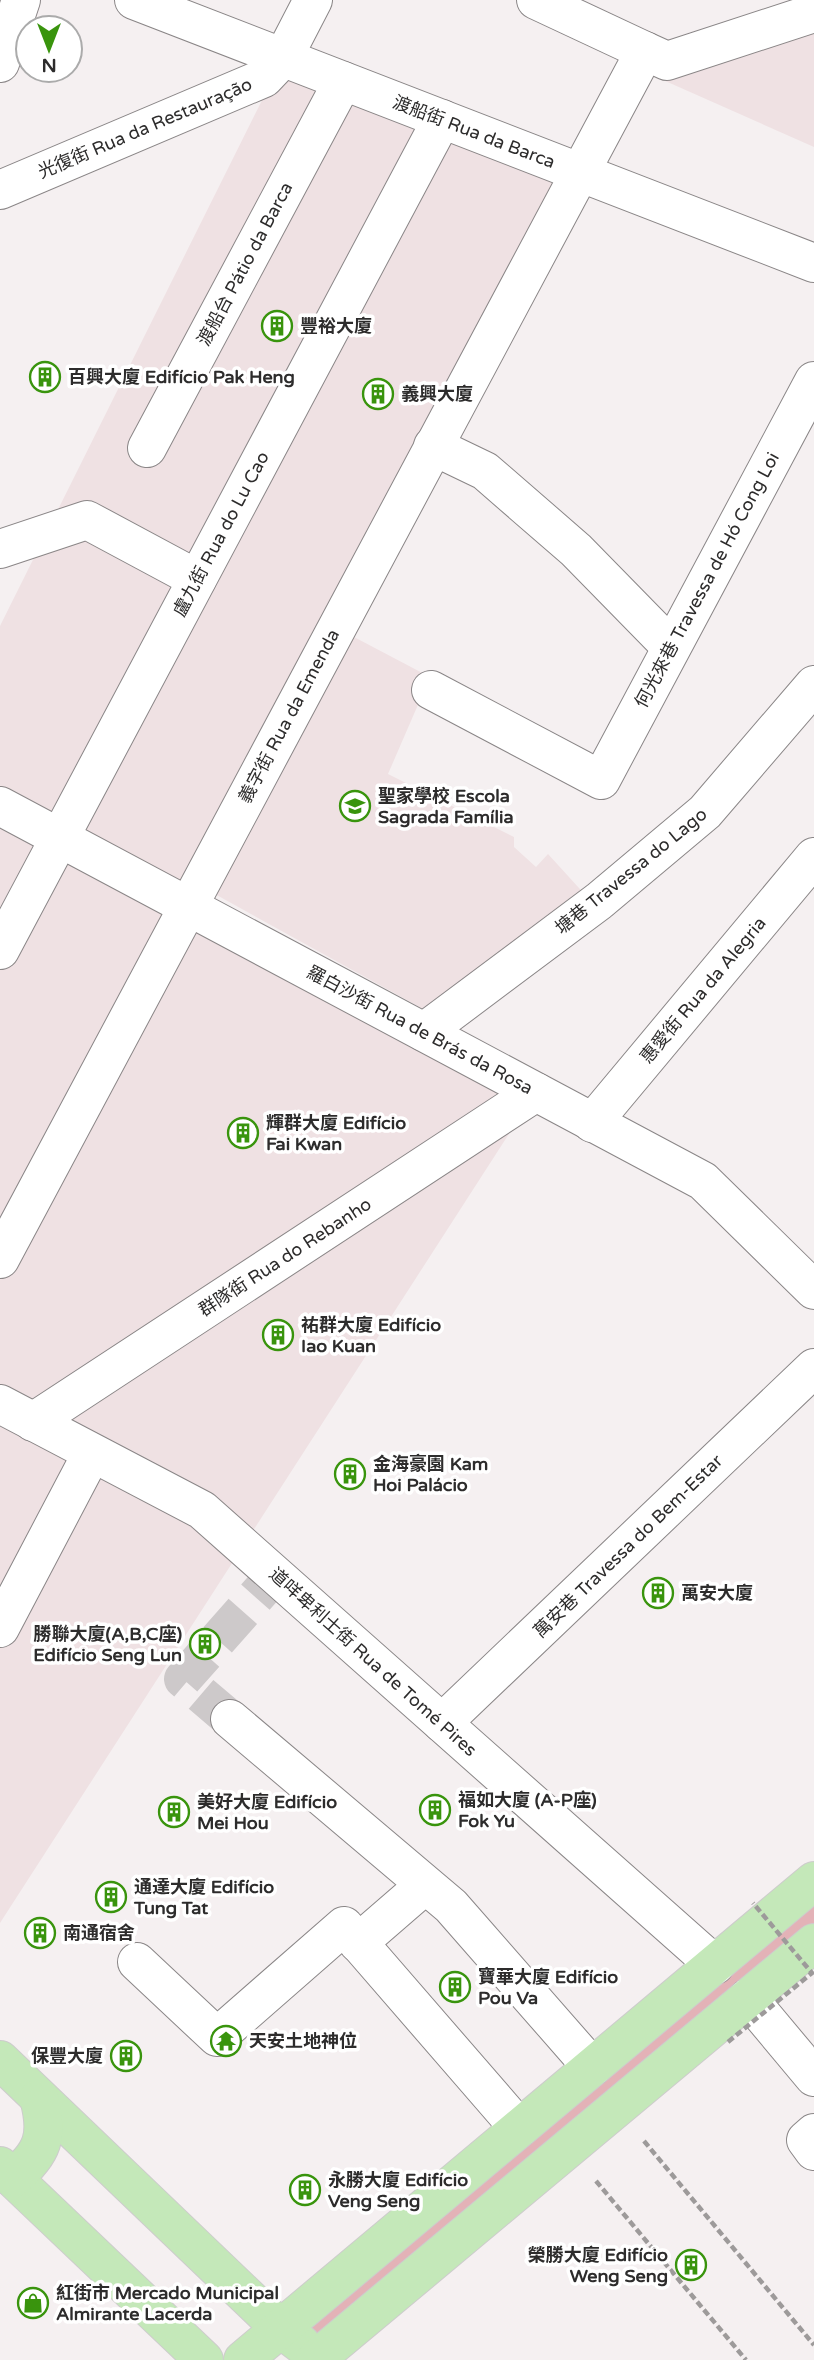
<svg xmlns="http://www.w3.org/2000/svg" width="814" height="2360" font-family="'Varela Round','Noto Sans SC',sans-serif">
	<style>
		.built { fill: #efe1e3 }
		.green { fill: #e3b2b7 }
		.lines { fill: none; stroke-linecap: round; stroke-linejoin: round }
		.minor-tunnel { stroke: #cdc9ca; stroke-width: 38; stroke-dasharray: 38 19; stroke-linecap: butt }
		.minor-casing { stroke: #8a8687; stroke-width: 40 }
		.major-casing { stroke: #cdcccc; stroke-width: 40 }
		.path { stroke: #9d9a9a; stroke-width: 4.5; stroke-dasharray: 7 3.5; stroke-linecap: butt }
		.minor { stroke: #fff; stroke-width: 38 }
		.major { stroke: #c4e8b9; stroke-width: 38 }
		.path-bridge { stroke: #9d9a9a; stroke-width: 4.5; stroke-dasharray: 7 3.5; stroke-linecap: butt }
		.labels { text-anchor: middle; stroke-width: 7; stroke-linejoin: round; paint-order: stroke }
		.street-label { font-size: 18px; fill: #2d2c2c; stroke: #fff }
		.poi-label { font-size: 18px; font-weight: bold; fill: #2d2c2c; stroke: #fff; text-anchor: start }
	</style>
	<rect width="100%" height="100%" fill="#f5f0f1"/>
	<g class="built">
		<path d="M814 33V147L663 80Z"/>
		<path d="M283 58 579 173 207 898 536 1092 0 1923V626Z"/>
		<path d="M357 623 354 637 430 677 388 774 514 837V847L536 867 548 854 589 899 434 1015 213 893Z"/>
	</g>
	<path class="green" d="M814 1903V1925L321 2337 307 2327Z"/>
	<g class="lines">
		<path class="minor-tunnel" d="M230 1719 183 1679 275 1575"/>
		<g class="minor-casing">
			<g id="minor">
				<path d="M134 0 814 263"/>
				<path d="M645 51 667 61 814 13"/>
				<path d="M0 63 21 0"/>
				<path d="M0 190 264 78 283 58 313 0"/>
				<path d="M433 446 485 471 576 550 671 647"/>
				<path d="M147 448 343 81"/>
				<path d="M0 549 87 520 197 579"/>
				<path d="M431 690 601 780 814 381"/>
				<path d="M0 806 703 1181 814 1290"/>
				<path d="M0 950 442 119"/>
				<path d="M424 1032 599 901 705 812 814 685"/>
				<path d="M592 1123 814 857"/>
				<path d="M0 1259 645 51 536 0"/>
				<path d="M0 1404 202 1510 715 1965"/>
				<path d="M33 1422 536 1092"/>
				<path d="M0 1628 92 1453"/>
				<path d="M230 1719 451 1906 592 2067"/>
				<path d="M442 1723 814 1368"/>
				<path d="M358 1943 425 1885"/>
				<path d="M137 1962 217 2037 344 1926 519 2128"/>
				<path d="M748 1998 814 2077"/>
				<path d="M814 2133 806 2140 814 2151"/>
			</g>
		</g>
		<g class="major-casing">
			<g id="major">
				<path d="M0 2060 281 2329 301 2344"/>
				<path d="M0 2166 204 2360"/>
				<path d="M13 2178C43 2153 49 2136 39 2098"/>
				<path d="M243 2360 814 1881"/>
				<path d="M315 2360 814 1943"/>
			</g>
		</g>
		<g class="path">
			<path d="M644 2141 814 2345"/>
			<path d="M596 2181 746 2360"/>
		</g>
		<use href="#minor" class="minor"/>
		<use href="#major" class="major"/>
		<path class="path-bridge" d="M728 2042 812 1973 753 1903"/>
	</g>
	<defs>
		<g id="building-ring" transform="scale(1.575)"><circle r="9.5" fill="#fff" stroke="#39940d" stroke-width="1.5"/><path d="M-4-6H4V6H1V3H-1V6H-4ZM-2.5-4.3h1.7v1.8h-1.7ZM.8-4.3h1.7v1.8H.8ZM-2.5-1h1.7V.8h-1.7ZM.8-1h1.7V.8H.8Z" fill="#39940d"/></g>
		<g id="school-ring" transform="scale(1.575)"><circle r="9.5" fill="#fff" stroke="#39940d" stroke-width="1.5"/><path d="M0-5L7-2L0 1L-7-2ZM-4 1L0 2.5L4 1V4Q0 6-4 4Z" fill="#39940d"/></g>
		<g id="temple-ring" transform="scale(1.575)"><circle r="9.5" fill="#fff" stroke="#39940d" stroke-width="1.5"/><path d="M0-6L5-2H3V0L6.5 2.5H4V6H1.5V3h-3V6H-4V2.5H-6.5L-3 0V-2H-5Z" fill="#39940d"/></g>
		<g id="shop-ring" transform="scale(1.575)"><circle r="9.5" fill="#fff" stroke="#39940d" stroke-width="1.5"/><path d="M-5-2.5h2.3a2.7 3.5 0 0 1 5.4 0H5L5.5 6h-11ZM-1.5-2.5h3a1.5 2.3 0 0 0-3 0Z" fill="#39940d"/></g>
	</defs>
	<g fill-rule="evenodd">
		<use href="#building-ring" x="277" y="326"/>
		<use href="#building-ring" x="45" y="377"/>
		<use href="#building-ring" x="378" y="394"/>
		<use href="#school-ring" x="355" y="806"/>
		<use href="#building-ring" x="243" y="1133"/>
		<use href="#building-ring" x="278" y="1335"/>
		<use href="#building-ring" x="350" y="1474"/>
		<use href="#building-ring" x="658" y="1593"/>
		<use href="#building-ring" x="205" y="1644"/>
		<use href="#building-ring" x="435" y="1810"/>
		<use href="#building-ring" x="174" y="1812"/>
		<use href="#building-ring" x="111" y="1897"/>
		<use href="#building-ring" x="40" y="1933"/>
		<use href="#building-ring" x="455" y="1987"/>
		<use href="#temple-ring" x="226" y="2041"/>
		<use href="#building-ring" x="126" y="2056"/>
		<use href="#building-ring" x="305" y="2190"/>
		<use href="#building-ring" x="691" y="2265"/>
		<use href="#shop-ring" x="33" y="2303"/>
	</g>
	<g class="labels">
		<g class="street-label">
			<text transform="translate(145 128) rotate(-23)" y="6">光復街 Rua da Restauração</text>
			<text transform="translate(474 132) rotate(21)" y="6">渡船街 Rua da Barca</text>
			<text transform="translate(245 264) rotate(-62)" y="6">渡船台 Pátio da Barca</text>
			<text transform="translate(221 534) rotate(-62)" y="6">盧九街 Rua do Lu Cao</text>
			<text transform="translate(707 580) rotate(-62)" y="6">何光來巷 Travessa de Hó Cong Loi</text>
			<text transform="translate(289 716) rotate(-62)" y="6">義字街 Rua da Emenda</text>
			<text transform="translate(631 871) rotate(-39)" y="6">塘巷 Travessa do Lago</text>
			<text transform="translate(703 990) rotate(-50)" y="6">惠愛街 Rua da Alegria</text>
			<text transform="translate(420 1030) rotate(28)" y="6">羅白沙街 Rua de Brás da Rosa</text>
			<text transform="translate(285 1257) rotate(-33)" y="6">群隊街 Rua do Rebanho</text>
			<text transform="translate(628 1546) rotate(-44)" y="6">萬安巷 Travessa do Bem-Estar</text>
			<text transform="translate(373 1662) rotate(42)" y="6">道咩卑利士街 Rua de Tomé Pires</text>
		</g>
		<g class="poi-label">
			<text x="300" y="332">豐裕大廈</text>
			<text x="68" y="383">百興大廈 Edifício Pak Heng</text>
			<text x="401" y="400">義興大廈</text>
			<text x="378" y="802">聖家學校 Escola<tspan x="378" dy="21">Sagrada Família</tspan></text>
			<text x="266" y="1129">輝群大廈 Edifício<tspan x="266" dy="21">Fai Kwan</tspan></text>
			<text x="301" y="1331">祐群大廈 Edifício<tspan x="301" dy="21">Iao Kuan</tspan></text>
			<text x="373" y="1470">金海豪園 Kam<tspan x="373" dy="21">Hoi Palácio</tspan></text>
			<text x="681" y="1599">萬安大廈</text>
			<text x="182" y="1640" text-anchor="end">勝聯大廈(A,B,C座)<tspan x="182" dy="21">Edifício Seng Lun</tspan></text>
			<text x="458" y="1806">福如大廈 (A-P座)<tspan x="458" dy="21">Fok Yu</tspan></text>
			<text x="197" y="1808">美好大廈 Edifício<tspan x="197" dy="21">Mei Hou</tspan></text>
			<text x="134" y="1893">通達大廈 Edifício<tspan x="134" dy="21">Tung Tat</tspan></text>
			<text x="63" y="1939">南通宿舍</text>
			<text x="478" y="1983">寶華大廈 Edifício<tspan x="478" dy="21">Pou Va</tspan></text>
			<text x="249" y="2047">天安土地神位</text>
			<text x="103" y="2062" text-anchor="end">保豐大廈</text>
			<text x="328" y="2186">永勝大廈 Edifício<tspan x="328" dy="21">Veng Seng</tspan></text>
			<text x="668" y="2261" text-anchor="end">榮勝大廈 Edifício<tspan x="668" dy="21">Weng Seng</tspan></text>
			<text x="56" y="2299">紅街市 Mercado Municipal<tspan x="56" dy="21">Almirante Lacerda</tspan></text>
		</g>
	</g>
	<g transform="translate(49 49) rotate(180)"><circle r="33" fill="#ffffff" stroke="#ababab" stroke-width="2"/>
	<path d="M0-5L12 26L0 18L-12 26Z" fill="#39940d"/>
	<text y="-10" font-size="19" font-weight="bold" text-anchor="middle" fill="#2d2c2c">N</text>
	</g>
</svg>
